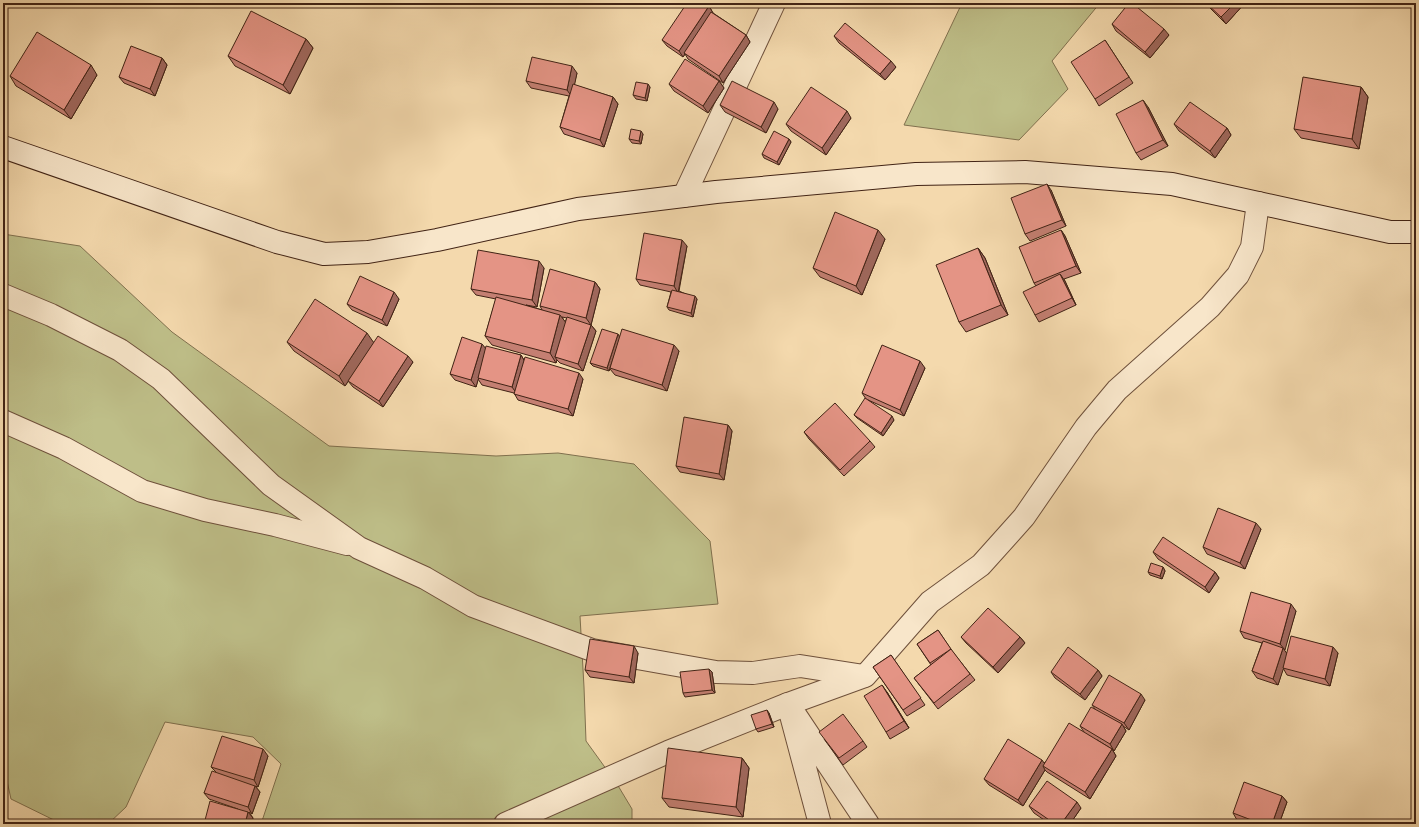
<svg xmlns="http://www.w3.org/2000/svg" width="1419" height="827" font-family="'Libre Bodoni',serif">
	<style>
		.green { fill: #bebe88; stroke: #80704e }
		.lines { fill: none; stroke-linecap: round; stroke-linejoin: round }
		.street-casing { stroke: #6e503b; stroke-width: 24 }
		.secondary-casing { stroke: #412315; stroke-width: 24 }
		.street { stroke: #f8e6ca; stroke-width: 22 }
		.secondary { stroke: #f8e6ca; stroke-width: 22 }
		.wall { fill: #c47f72; stroke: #412315; fill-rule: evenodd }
		.shaded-wall { fill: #a0685d; stroke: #412315 }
		.building { fill: #e49485; stroke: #412315 }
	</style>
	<rect width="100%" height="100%" fill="#f4d9ad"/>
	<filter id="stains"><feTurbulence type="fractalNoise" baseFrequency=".005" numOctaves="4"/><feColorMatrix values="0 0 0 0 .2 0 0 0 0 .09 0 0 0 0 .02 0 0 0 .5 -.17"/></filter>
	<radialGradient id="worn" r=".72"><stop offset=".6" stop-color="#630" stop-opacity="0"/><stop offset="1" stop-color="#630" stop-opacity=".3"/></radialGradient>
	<g class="green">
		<path d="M962 3H1100L1052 61 1068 89 1019 140 904 125Z"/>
		<path d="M3 234 80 246 172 332 329 446 496 456 558 453 634 464 710 541 718 604 580 616 584 687 586 741 617 784 632 809V824H261L281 764 253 737 165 722 126 807 108 824H62L11 799 3 763V438L5 422 3 368Z"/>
	</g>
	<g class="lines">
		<g class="street-casing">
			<g id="street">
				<path d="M684 196 774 3"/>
				<path d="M3 295 51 315 120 350 161 379 271 485 359 548 425 578 473 606 592 650 716 672 753 673 800 666 864 676"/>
				<path d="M3 421 64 448 142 491 205 510 275 525 347 544"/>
				<path d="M505 824 668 752 788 704 865 676 930 602 981 565 1024 517 1086 427 1117 390 1210 307 1238 275 1252 247 1258 203"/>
				<path d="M820 824 788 704 868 824"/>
			</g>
		</g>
		<g class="secondary-casing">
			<path id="secondary" d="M3 147 277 242 324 254 368 252 437 240 578 209 716 192 916 174 1025 172 1172 184 1390 232H1416"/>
		</g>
		<use href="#street" class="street"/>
		<use href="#secondary" class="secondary"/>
	</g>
	<g class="wall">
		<path d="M1205 3H1245L1226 24Z"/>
		<path d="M709 6 713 13 746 35 750 42 723 83 688 59 685 54 683 57 667 46 662 40Z"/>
		<path d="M1112 24 1169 35 1150 58 1116 31Z"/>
		<path d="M834 36 896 67 885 80 839 43Z"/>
		<path d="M306 39 313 48 290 94 235 66 228 56Z"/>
		<path d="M1105 40 1133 83 1099 106 1095 99Z"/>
		<path d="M162 58 167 65 155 96 124 83 119 77Z"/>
		<path d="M577 73 574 85 613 97 618 104 604 147 564 134 560 127 569 96 531 88 526 81Z"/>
		<path d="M97 75 71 119 16 86 10 76Z"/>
		<path d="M719 81 724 88 708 113 674 91 669 84Z"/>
		<path d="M650 87 647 101 636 99 633 95Z"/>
		<path d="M1361 87 1368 97 1359 149 1301 138 1294 129Z"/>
		<path d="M720 105 778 109 766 133 725 112Z"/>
		<path d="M1148 107 1168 146 1141 160 1136 153Z"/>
		<path d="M851 118 826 155 791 131 786 124Z"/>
		<path d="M1174 124 1227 128 1231 135 1215 158 1179 131Z"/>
		<path d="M643 134 641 144 632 143 629 139Z"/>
		<path d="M789 139 791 142 779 165 764 158 762 154Z"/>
		<path d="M1051 190 1066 226 1030 241 1025 234Z"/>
		<path d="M1061 230 1065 236 1081 273 1064 279 1076 305 1039 322 1035 315 1036 286 1034 283Z"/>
		<path d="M885 239 862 295 820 277 813 268Z"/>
		<path d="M687 246 679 291 697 299 693 317 669 310 667 307 671 292 640 285 636 279Z"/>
		<path d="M978 248 985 258 1008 315 966 332 959 322Z"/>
		<path d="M544 268 537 307 526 305 542 310 540 306 595 282 600 289 591 325 596 331 583 371 560 363 557 360 556 363 492 345 485 336 496 299 476 295 471 289ZM562 317 567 318 565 322Z"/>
		<path d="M399 299 387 326 352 310 347 304Z"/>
		<path d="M619 336 679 351 667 391 615 375 610 369 609 371 593 366 590 363Z"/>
		<path d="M287 342H373L413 362 383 407 353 387 348 381 351 377 345 386 294 351Z"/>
		<path d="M485 348 521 355 524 360 583 379 573 416 518 400 514 393 482 385 478 379 476 387 455 380 450 374Z"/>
		<path d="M925 368 904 416 868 400 894 420 883 436 857 418 854 415 866 399 862 393Z"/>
		<path d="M728 425 732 431 724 480 680 472 676 466Z"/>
		<path d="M804 432 870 441 875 447 844 476 809 439Z"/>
		<path d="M1261 529 1245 569 1207 554 1203 547Z"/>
		<path d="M1153 552 1215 572 1219 578 1209 593 1158 559Z"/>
		<path d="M1163 567 1165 571 1162 579 1150 575 1148 572Z"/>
		<path d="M1296 611 1284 650 1286 653H1338L1330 686 1287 675 1283 668 1278 685 1257 678 1252 671 1262 643 1244 638 1240 631Z"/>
		<path d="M938 630 952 651 975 680 938 709 914 678 931 665 917 644Z"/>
		<path d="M961 637H1020L1025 643 998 673 966 643Z"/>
		<path d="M638 653 634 683 590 677 585 670Z"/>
		<path d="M891 655 925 705 907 716 873 667Z"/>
		<path d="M1098 670 1102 676 1085 700 1055 678 1051 672Z"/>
		<path d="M712 672 715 693 685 697 683 693Z"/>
		<path d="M887 692 909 728 890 739 886 732Z"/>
		<path d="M1145 700 1129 730 1123 726 1126 731 1114 751 1097 740 1112 749 1116 756 1090 799 1047 772 1045 770 1023 806 989 785 984 779 1044 763 1084 732 1080 726 1095 709 1092 705Z"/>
		<path d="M769 713 774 727 758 732 756 729Z"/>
		<path d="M824 739 863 741 867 747 843 765Z"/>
		<path d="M268 756 258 787 255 786 260 792 252 814 249 812 253 818 251 824H204L238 809 209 799 204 793 216 772 211 767Z"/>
		<path d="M742 758 749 768 743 817 669 807 662 798Z"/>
		<path d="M1282 796 1287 802 1279 824H1249L1237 820 1233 813Z"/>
		<path d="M1029 806 1081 808 1070 824H1050L1034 813Z"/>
	</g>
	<g class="shaded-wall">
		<path d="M1235 3H1245L1226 24 1221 17Z"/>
		<path d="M709 6 713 13 686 54 684 53 685 54 683 57 679 51Z"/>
		<path d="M1164 29 1169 35 1150 58 1145 52Z"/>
		<path d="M746 35 750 42 723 83 719 76Z"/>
		<path d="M306 39 313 48 290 94 283 85Z"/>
		<path d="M162 58 167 65 155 96 150 89Z"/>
		<path d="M891 61 896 67 885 80 880 74Z"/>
		<path d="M91 65 97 75 71 119 64 110Z"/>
		<path d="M572 66 577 73 572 97 567 90Z"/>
		<path d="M719 81 724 88 708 113 703 106Z"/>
		<path d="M648 84 650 87 647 101 645 98Z"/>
		<path d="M1361 87 1368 97 1359 149 1352 139Z"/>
		<path d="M613 97 618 104 604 147 600 140Z"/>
		<path d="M1143 100 1148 107 1168 146 1163 140Z"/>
		<path d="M774 102 778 109 766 133 761 127Z"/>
		<path d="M847 111 851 118 826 155 822 148Z"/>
		<path d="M1227 128 1231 135 1215 158 1210 151Z"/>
		<path d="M641 131 643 134 641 144 639 141Z"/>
		<path d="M789 139 791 142 779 165 777 162Z"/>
		<path d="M1047 184 1051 190 1066 226 1062 220Z"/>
		<path d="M878 230 885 239 862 295 856 286Z"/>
		<path d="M1061 230 1065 236 1081 273 1076 266Z"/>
		<path d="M682 240 687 246 678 293 674 286Z"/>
		<path d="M978 248 985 258 1008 315 1001 305Z"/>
		<path d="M539 261 544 268 537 307 532 300Z"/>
		<path d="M1060 274 1065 281 1076 305 1072 298Z"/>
		<path d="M595 282 600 289 591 325 586 318Z"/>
		<path d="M394 292 399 299 387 326 382 320Z"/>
		<path d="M695 296 697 299 693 317 691 313Z"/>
		<path d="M560 315 567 324 555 357 557 360 556 363 550 353Z"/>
		<path d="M591 325 596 331 583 371 578 364Z"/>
		<path d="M367 333 374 343 345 386 339 376Z"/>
		<path d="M618 334 620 338 609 371 607 368Z"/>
		<path d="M482 344 487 350 476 387 471 380Z"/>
		<path d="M674 345 679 351 667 391 662 385Z"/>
		<path d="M521 355 525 362 517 394 512 387Z"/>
		<path d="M408 356 413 362 383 407 379 401Z"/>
		<path d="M920 361 925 368 904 416 900 410Z"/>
		<path d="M579 373 583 379 573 416 568 409Z"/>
		<path d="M892 416 894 420 883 436 881 433Z"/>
		<path d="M728 425 732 431 724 480 719 474Z"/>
		<path d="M1256 523 1261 529 1245 569 1240 563Z"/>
		<path d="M1163 567 1165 571 1162 579 1160 576Z"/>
		<path d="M1215 572 1219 578 1209 593 1205 587Z"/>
		<path d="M1291 604 1296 611 1285 650 1280 644Z"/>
		<path d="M1020 637 1025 643 998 673 993 667Z"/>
		<path d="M634 646 638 653 634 683 629 677Z"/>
		<path d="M1333 647 1338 653 1330 686 1325 679Z"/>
		<path d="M1283 648 1288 655 1278 685 1273 679Z"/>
		<path d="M709 669 712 672 715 693 712 690Z"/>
		<path d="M1098 670 1102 676 1085 700 1080 694Z"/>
		<path d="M882 685 887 692 909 728 904 721Z"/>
		<path d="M1141 694 1145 700 1129 730 1124 723Z"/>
		<path d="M767 710 769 713 774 727 772 724Z"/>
		<path d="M1122 724 1126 731 1114 751 1110 744Z"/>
		<path d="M263 749 268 756 258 787 254 780Z"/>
		<path d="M1112 749 1116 756 1090 799 1085 792Z"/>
		<path d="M742 758 749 768 743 817 736 807Z"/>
		<path d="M1042 760 1047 767 1043 766 1045 770 1023 806 1018 800Z"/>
		<path d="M255 786 260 792 252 814 248 807Z"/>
		<path d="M1282 796 1287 802 1279 824H1272Z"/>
		<path d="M1077 802 1081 808 1070 824H1061Z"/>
		<path d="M248 812 253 818 251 824H245Z"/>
	</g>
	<g class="building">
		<path d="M687 3H704L709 6 679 51 662 40Z"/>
		<path d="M1129 3H1132L1164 29 1145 52 1112 24Z"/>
		<path d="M1206 3H1235L1221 17Z"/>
		<path d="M251 11 306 39 283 85 228 56Z"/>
		<path d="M711 12 746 35 719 76 684 53Z"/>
		<path d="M845 23 891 61 880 74 834 36Z"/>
		<path d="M37 32 91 65 64 110 10 76Z"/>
		<path d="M1105 40 1129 77 1095 99 1071 62Z"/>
		<path d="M131 46 162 58 150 89 119 77Z"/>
		<path d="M532 57 572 66 567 90 526 81Z"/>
		<path d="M685 59 719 81 703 106 669 84Z"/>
		<path d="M1303 77 1361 87 1352 139 1294 129Z"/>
		<path d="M732 81 774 102 761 127 720 105Z"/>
		<path d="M636 82 648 84 645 98 633 95Z"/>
		<path d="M573 84 613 97 600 140 560 127Z"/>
		<path d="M811 87 847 111 822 148 786 124Z"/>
		<path d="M1143 100 1163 140 1136 153 1116 114Z"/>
		<path d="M1190 102 1227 128 1210 151 1174 124Z"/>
		<path d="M631 129 641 131 639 141 629 139Z"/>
		<path d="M774 131 789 139 777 162 762 154Z"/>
		<path d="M1047 184 1062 220 1025 234 1011 198Z"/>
		<path d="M835 212 878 230 856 286 813 268Z"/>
		<path d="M1061 230 1076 266 1034 283 1019 247Z"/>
		<path d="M644 233 682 240 674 286 636 279Z"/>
		<path d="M978 248 1001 305 959 322 936 265Z"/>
		<path d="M478 250 539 261 532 300 471 289Z"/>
		<path d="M550 269 595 282 586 318 540 306Z"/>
		<path d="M1060 274 1072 298 1035 315 1023 292Z"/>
		<path d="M360 276 394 292 382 320 347 304Z"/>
		<path d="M672 290 695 296 691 313 667 307Z"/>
		<path d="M496 297 560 315 550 353 485 336Z"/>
		<path d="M315 299 367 333 339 376 287 342Z"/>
		<path d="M567 317 591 325 578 364 555 357Z"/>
		<path d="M602 329 618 334 607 368 590 363Z"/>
		<path d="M622 329 674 345 662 385 610 368Z"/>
		<path d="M378 336 408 356 379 401 348 381Z"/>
		<path d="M462 337 482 344 471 380 450 374Z"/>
		<path d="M882 345 920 361 900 410 862 393Z"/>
		<path d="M486 346 521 355 512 387 478 378Z"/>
		<path d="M525 357 579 373 568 409 514 394Z"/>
		<path d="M865 398 892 416 881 433 854 415Z"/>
		<path d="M835 403 870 441 840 470 804 432Z"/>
		<path d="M684 417 728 425 719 474 676 466Z"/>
		<path d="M1218 508 1256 523 1240 563 1203 547Z"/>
		<path d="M1163 537 1215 572 1205 587 1153 552Z"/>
		<path d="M1151 563 1163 567 1160 576 1148 572Z"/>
		<path d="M1251 592 1291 604 1280 644 1240 631Z"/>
		<path d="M988 608 1020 637 993 667 961 637Z"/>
		<path d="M938 630 951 649 930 663 917 644Z"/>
		<path d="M1291 636 1333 647 1325 679 1283 668Z"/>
		<path d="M590 639 634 646 629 677 585 670Z"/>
		<path d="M1263 641 1283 648 1273 679 1252 671Z"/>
		<path d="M1068 647 1098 670 1080 694 1051 672Z"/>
		<path d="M951 649 970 674 934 703 914 678Z"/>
		<path d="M891 655 921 698 903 710 873 667Z"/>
		<path d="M709 669 712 690 683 693 680 672Z"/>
		<path d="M1109 675 1141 694 1124 723 1092 705Z"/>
		<path d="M882 685 904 721 886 732 864 696Z"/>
		<path d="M1091 707 1122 724 1110 744 1080 726Z"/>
		<path d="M767 710 772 724 756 729 751 715Z"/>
		<path d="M843 714 863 741 839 758 819 732Z"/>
		<path d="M1069 723 1112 749 1085 792 1043 766Z"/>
		<path d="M222 736 263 749 254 780 211 767Z"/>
		<path d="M1008 739 1042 760 1018 800 984 779Z"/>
		<path d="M668 748 742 758 736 807 662 798Z"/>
		<path d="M212 771 255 786 248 807 204 793Z"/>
		<path d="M1047 781 1077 802 1061 824H1055L1029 806Z"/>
		<path d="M1244 782 1282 796 1272 824H1262L1233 813Z"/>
		<path d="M210 801 248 812 245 824H204Z"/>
	</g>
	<rect width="1419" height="827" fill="none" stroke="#f4d9ad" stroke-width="16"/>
	<rect x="4" y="4" width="1411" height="819" fill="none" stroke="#412315" stroke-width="2"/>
	<rect x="8" y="8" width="1403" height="811" fill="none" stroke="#412315"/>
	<rect width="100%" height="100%" filter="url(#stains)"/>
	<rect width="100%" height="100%" fill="url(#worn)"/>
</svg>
